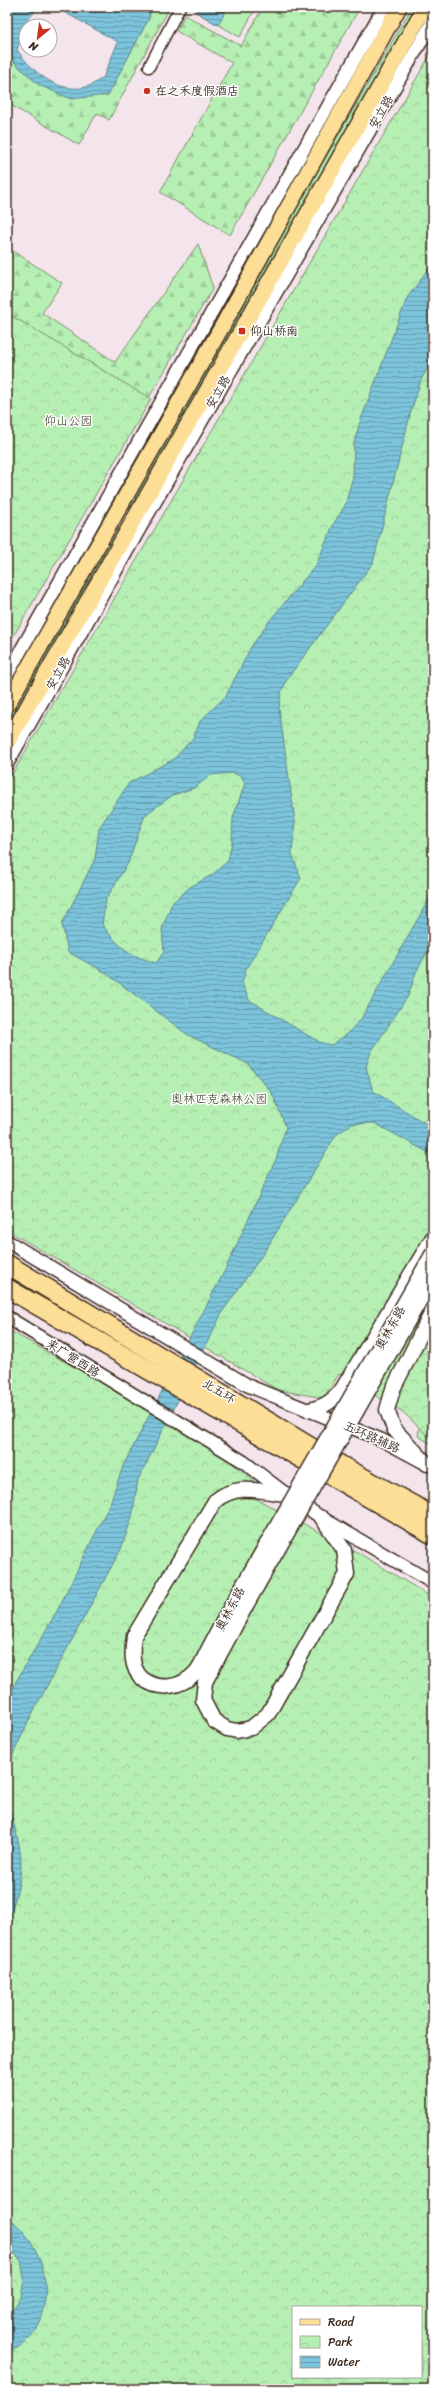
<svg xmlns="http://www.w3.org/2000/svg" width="440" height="2396" font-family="Sriracha,'LXGW WenKai TC',sans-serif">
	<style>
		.forest { fill: url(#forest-firs); stroke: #788c68 }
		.park { fill: url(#park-crowns); stroke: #788c68; fill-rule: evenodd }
		.garden { fill: #b6efb3; stroke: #788c68 }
		.water { fill: url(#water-rules); stroke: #61868f; fill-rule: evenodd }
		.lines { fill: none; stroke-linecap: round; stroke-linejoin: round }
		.minor-casing { stroke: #3b2a1e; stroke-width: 13 }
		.tertiary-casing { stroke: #3b2a1e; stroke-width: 15 }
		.secondary-casing { stroke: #3b2a1e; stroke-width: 17 }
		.primary-casing { stroke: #3b2a1e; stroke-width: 18 }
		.motorway-casing { stroke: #3b2a1e; stroke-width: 21 }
		.minor { stroke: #fff; stroke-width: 10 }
		.tertiary { stroke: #fff; stroke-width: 12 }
		.secondary { stroke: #fff; stroke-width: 14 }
		.primary { stroke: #fcde96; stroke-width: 15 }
		.motorway { stroke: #fcde96; stroke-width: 18 }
		.secondary-bridge-casing { stroke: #3b2a1e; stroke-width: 17; stroke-linecap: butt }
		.secondary-bridge { stroke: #fff; stroke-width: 14 }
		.poi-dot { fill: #c8321e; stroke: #fff; stroke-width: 1.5 }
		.labels { text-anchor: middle; stroke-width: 3; stroke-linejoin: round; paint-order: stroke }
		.poi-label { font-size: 12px; fill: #3b2a1e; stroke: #fff; text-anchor: start }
		.street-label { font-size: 12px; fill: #3b2a1e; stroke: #fff }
		.park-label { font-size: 12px; fill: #5a5b43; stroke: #fff }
	</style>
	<defs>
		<pattern id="forest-firs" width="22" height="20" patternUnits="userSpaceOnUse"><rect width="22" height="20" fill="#b6efb3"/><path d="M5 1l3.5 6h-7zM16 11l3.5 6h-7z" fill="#9dcd9a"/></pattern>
		<pattern id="park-crowns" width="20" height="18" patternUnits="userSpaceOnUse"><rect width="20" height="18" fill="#b6efb3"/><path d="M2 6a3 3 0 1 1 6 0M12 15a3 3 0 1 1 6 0" fill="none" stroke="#9dcd9a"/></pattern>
		<pattern id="water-rules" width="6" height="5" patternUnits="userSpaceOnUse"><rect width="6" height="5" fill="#7bc4db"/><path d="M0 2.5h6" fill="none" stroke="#669fb1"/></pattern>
	</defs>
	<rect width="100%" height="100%" fill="#f4e4ec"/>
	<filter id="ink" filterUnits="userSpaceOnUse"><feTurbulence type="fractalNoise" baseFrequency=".025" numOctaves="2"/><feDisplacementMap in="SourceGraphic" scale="8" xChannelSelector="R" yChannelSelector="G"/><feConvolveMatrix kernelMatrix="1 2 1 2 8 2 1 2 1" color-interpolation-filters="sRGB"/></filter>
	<g filter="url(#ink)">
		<g class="forest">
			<path d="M151 7H170L109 120 97 113 79 145 7 103V37L14 62 39 85 108 95 149 18Z"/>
			<path d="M263 7H360L230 235 160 192 232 63 176 31 185 15 241 46Z"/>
			<path d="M412 7H424L134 508 128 504 129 500Z"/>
			<path d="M198 244 213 288 136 420 7 326V247L62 283 42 313 115 362Z"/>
			<path d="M113 528 118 529 120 533 7 734V710Z"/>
			<path d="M420 1419 433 1426V1445L418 1436Z"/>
		</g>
		<g class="park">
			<path d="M433 50V1441L403 1412 339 1374 324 1398 278 1390 7 1230V783Z"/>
			<path d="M7 313 151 399 7 647Z"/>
			<path d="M7 1329 206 1442 254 1481 251 1496 357 1552 433 1598V2389H7ZM293 2307H421V2377H293Z"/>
		</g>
		<path class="garden" d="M199 7H256L240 37 196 12Z"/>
		<g class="water">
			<path d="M7 7H39L25 23 17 50C32 71 57 94 86 87 91 86 97 81 103 78L118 42 55 7H151L149 18 108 95 71 99 39 85 14 62 7 37Z"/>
			<path d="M199 7H228L218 25 196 12Z"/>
			<path d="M433 263V358L421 380 411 411 373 563 287 679 281 693 279 708 295 821 292 854 301 878 246 969 242 983 249 1000 319 1042 331 1045 346 1035 361 1019 433 892V942L416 972 408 996 371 1052 366 1067 373 1091 433 1128V1155L374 1123 352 1124 336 1135 263 1254 223 1311 138 1480 132 1517 121 1549 33 1712 7 1767V1697L57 1611 110 1504 123 1466 225 1270 276 1159 286 1127 272 1093 248 1064 188 1035 106 973 68 952 62 924 95 859 99 828 129 783 174 759 194 737 200 721 226 696 251 647 270 620 316 565 334 523 345 506 353 476 354 443 360 422 407 298ZM233 773 242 777 245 783 233 818 232 842 228 861 212 875 190 887 172 903 162 929 164 952 156 963C130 956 117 946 102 924L106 899 128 863 145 815 173 795 194 788 211 775Z"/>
			<path d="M7 1802C24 1855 27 1869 7 1923Z"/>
			<path d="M7 2216C38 2240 55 2281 40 2319 37 2327 33 2335 27 2340 22 2346 13 2350 7 2354V2311L11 2312 21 2297 24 2278 21 2261 7 2243Z"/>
		</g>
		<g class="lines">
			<g class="minor-casing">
				<path id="minor" d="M149 67 180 7"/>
			</g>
			<g class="tertiary-casing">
				<g id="tertiary">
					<path d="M7 675 384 7"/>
					<path d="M7 764 140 528 433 21"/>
					<path d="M7 1241 249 1386 382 1440 421 1461"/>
					<path d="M7 1317 244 1462 286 1494 322 1518 433 1583"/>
				</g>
			</g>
			<g class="secondary-casing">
				<g id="secondary">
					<path d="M309 1410C324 1407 331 1402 341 1391L433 1237"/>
					<path d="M427 1464 394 1429 387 1410 393 1389 433 1310"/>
					<path d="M241 1589C229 1610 218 1631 207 1652 204 1658 200 1668 195 1673 181 1688 159 1691 143 1679 130 1669 132 1650 134 1636L215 1501C237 1483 259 1491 286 1494"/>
					<path d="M249 1600 205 1682 203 1700 214 1721 227 1729 237 1731 251 1728 268 1714 347 1574 344 1550 322 1518"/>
				</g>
			</g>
			<g class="primary-casing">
				<g id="primary">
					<path d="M7 705 224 323 399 7"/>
					<path d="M7 743 425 7"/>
				</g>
			</g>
			<g class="motorway-casing">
				<g id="motorway">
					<path d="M7 1264 344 1467 433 1516"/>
					<path d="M7 1288 433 1535"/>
				</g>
			</g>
			<use href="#minor" class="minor"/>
			<use href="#tertiary" class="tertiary"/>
			<use href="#secondary" class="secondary"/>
			<use href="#primary" class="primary"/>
			<use href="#motorway" class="motorway"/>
			<g class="secondary-bridge-casing">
				<g id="secondary-bridge">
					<path d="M241 1589 433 1253"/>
					<path d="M249 1600 433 1277"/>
				</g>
			</g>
			<use href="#secondary-bridge" class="secondary-bridge"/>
		</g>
	</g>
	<g class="poi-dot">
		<circle cx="147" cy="91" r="4"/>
		<rect x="238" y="327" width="8" height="8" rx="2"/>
	</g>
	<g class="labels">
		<g class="poi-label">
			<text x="155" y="95">在之禾度假酒店</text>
			<text x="250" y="335">仰山桥南</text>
		</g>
		<g class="street-label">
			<text transform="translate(381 112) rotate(-60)" y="4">安立路</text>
			<text transform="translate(218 392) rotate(-60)" y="4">安立路</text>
			<text transform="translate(58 673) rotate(-61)" y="4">安立路</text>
			<text transform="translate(390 1328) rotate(-60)" y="4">奥林东路</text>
			<text transform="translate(73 1358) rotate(32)" y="4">来广营西路</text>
			<text transform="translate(219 1391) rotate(31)" y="4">北五环</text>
			<text transform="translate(372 1437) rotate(24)" y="4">五环路辅路</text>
			<text transform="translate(230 1609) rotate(-62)" y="4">奥林东路</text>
		</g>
		<g class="park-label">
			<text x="68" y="425">仰山公园</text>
			<text x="219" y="1103">奥林匹克森林公园</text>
		</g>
	</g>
	<rect width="440" height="2396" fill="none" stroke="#fff" stroke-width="24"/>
	<rect x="12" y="12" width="416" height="2372" fill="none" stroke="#3b2a1e" stroke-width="1.5" filter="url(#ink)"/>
	<rect x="292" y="2306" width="130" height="72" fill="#ffffff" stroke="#b1aaa5"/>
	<rect x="300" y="2319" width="20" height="6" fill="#fcde96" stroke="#b1aaa5"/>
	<text x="328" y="2326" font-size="12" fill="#3b2a1e">Road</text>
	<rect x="300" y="2336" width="20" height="12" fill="url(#park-crowns)" stroke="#b1aaa5"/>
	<text x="328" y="2346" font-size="12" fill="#3b2a1e">Park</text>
	<rect x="300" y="2356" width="20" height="12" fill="url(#water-rules)" stroke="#b1aaa5"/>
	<text x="328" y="2366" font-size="12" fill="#3b2a1e">Water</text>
	<g transform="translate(38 38) rotate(209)"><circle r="19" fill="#ffffff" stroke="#b1aaa5"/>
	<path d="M0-3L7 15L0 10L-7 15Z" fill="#c8321e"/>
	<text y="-6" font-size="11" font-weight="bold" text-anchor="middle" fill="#3b2a1e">N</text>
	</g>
</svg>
